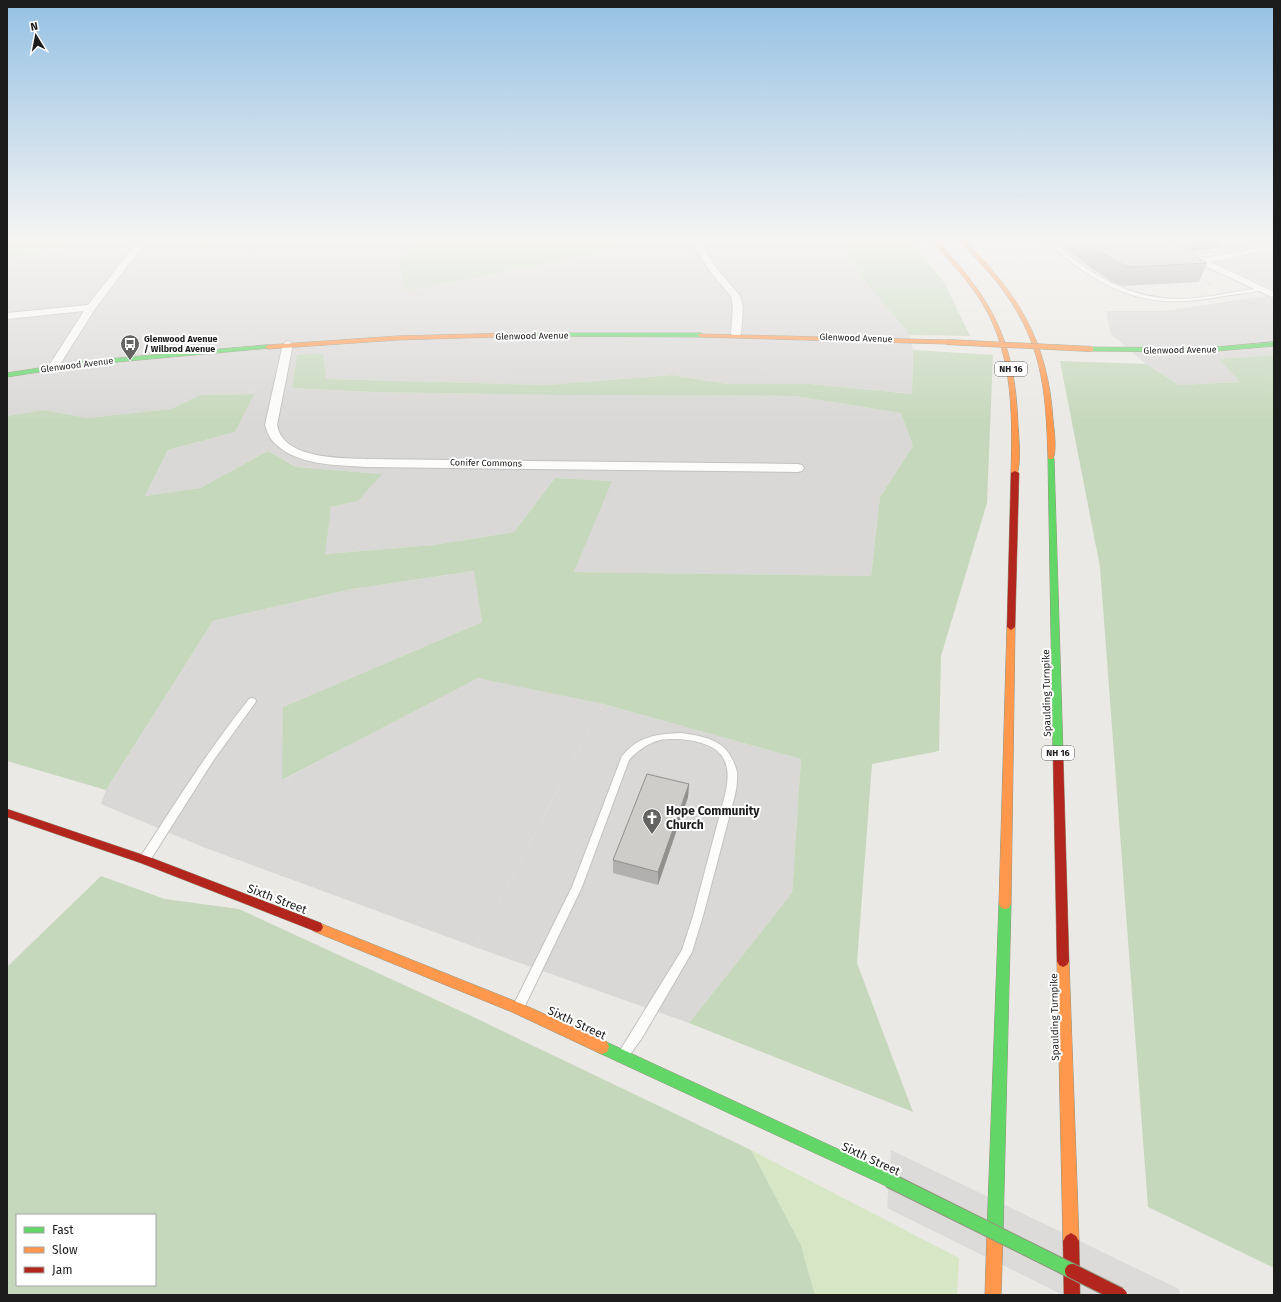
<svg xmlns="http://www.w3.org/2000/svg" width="1281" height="1302" font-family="'Fira Sans',sans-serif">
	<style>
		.residential { fill: #dad8d6 }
		.religious { fill: #d9d8d6 }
		.grass { fill: #d7e7c5 }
		.forest { fill: #c6d8bc; fill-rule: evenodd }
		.pier { fill: #dcdbd9 }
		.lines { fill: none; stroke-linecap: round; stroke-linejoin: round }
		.lane-casing { stroke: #c3c2c1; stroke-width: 2 }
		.street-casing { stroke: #c3c2c1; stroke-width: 2 }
		.fast-casing { stroke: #91937e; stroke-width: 1 }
		.slow-casing { stroke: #91937e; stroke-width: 1 }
		.jam-casing { stroke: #91937e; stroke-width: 1 }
		.path { stroke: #d4c8c6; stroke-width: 1.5; stroke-dasharray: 1 1; stroke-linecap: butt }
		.lane { fill: #fcfcfb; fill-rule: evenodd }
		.street { fill: #fcfcfb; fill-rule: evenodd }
		.fast { fill: #63d668; fill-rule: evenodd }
		.slow { fill: #ff974d; fill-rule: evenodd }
		.jam { fill: #b3261e; fill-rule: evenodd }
		.fast-bridge-casing { stroke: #91937e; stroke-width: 16; stroke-linecap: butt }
		.slow-bridge-casing { stroke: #91937e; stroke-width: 6; stroke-linecap: butt }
		.jam-bridge-casing { stroke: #91937e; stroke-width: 16; stroke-linecap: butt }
		.fast-bridge { stroke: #63d668; stroke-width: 14 }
		.slow-bridge { stroke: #ff974d; stroke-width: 5 }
		.jam-bridge { stroke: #b3261e; stroke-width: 14 }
		.wall { fill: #b2b0ae }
		.shaded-wall { fill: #91908d }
		.building { fill: #cfcdca; stroke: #91908d }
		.labels { text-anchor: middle; stroke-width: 4; stroke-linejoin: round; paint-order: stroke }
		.far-street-label { font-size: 9px; fill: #1c1c1c; stroke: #fff }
		.far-poi-label { font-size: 9px; font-weight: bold; fill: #1c1c1c; stroke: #fff; text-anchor: start }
		.shield { fill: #fff; stroke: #606060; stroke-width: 1 }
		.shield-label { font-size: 9px; font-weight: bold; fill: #1c1c1c }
		.street-label { font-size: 10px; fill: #1c1c1c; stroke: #fff }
		.near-poi-label { font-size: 12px; font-weight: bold; fill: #1c1c1c; stroke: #fff; text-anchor: start }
		.near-street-label { font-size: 12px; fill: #1c1c1c; stroke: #fff }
	</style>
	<rect width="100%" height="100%" fill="#ebe9e5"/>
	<g class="residential">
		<path d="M136 238H194L192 249H213L214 238H420L399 263 405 291 531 267 633 244 629 238H840L864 280 910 335 913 350 912 394 810 384H727L673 375 547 385 325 379 323 353 297 356 292 388 370 392 557 395 795 396 901 413 913 446 880 497 871 576 574 572 611 481 555 478 514 532 433 545 324 554 331 507 358 501 381 474 296 467 268 451 200 488 145 496 168 450 235 432 253 394 200 395 171 409 87 418 44 410 7 416V258L87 243Z"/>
		<path d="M1163 238H1274V242L1209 254H1201L1194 253Z"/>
		<path d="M1274 252V290L1242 275 1216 262Z"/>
		<path d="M1274 295V355L1220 359 1240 382 1179 385 1146 364 1111 334 1106 311H1163Z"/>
		<path d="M475 571 482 622 283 707V780L478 677 603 704 475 947 203 847 101 804 106 790 213 621 352 589Z"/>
	</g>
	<path class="religious" d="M603 704 801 759 792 893 689 1023 475 947Z"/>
	<path class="grass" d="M751 1150 959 1258 957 1295H815L801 1245Z"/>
	<g class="forest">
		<path d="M16 238H136L87 243 7 258V240Z"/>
		<path d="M194 238H214V249L192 250Z"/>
		<path d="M420 238H629L633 244 531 267 405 291 399 263Z"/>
		<path d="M840 238H906L944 282 970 336 910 335 864 280Z"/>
		<path d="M913 350 993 355 987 503 941 656 939 751 872 764 857 963 913 1112 689 1023 792 893 801 759 603 704 478 678 282 780 283 707 482 622 474 571 352 589 213 621 106 790 7 761V416L44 410 87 418 171 409 200 395 254 394 235 432 168 450 145 496 200 488 268 451 296 467 382 474 358 501 331 507 325 554 433 545 514 532 555 478 612 481 574 572 871 576 880 497 913 446 901 413 795 396 557 395 370 392 292 388 297 355 323 353 326 379 547 385 673 375 727 384H810L912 394Z"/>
		<path d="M1274 355V1268L1148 1207 1100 567 1060 361 1146 364 1179 385 1240 382 1219 359Z"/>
		<path d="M101 876 165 899 239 909 467 1014 751 1150 801 1245 815 1295H7V967ZM17 1215H155V1285H17Z"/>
	</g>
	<path class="pier" d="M891 1150 1179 1289 1180 1295H1063L887 1208Z"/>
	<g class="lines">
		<g class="lane-casing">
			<g id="lane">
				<path d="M1043 238H1048C1088 273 1128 300 1183 299 1209 298 1235 291 1261 288L1263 289C1256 293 1234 294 1224 296 1204 300 1184 302 1163 301 1118 298 1075 269 1043 238Z"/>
				<path d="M252 698 255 699 256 701 255 703 213 761 149 862 145 863 141 862 140 859 141 856C176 802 209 749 249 699Z"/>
				<path d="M681 733C702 736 724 739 733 761 736 767 738 773 737 779 737 785 736 790 735 795L703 916 692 952 642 1038 629 1056 625 1058 621 1056 619 1052 682 950 693 916 725 795C728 782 730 768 722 756 711 740 677 737 660 740 648 743 637 751 629 760L582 887 524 1008 520 1009 516 1008 514 1004 572 887 622 756C639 736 656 734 681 733Z"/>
			</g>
		</g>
		<g class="street-casing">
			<g id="street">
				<path d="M689 238H697L718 270 740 296 743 307 741 334 739 336 736 337 731 334 733 307 731 296 712 274Z"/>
				<path d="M1151 238H1162L1203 258 1274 245V249L1211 262 1274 292V298L1198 263Z"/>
				<path d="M134 246H137L141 248 95 309 57 369H49L48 367 84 311 7 319V313L88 305Z"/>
				<path d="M288 341 293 344 277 425C278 429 279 433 282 437 298 459 343 458 368 459L798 464 802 465 804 468 802 471 798 472 368 467C337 465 292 466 271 439 268 435 267 430 265 425L283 344Z"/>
			</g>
		</g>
		<g class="fast-casing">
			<g id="fast">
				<path d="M524 333H701L704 335 701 337 522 336 521 335Z"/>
				<path d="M1274 342V346L1205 352 1091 351 1088 349 1091 347 1205 348Z"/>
				<path d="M268 345 271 347 270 348 84 365 7 377V373L84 361Z"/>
				<path d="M1051 456 1054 458 1063 753 1062 756H1054L1053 753 1048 458Z"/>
				<path d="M1005 899 1009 900 1011 904 1003 1233 1000 1238 995 1241 990 1238 987 1233 999 904 1001 900Z"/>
				<path d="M602 1040 894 1175 896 1180 894 1185 889 1187 884 1185 597 1052 595 1047 597 1042Z"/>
			</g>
		</g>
		<g class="slow-casing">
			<g id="slow">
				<path d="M930 238H935C993 301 1015 339 1018 426 1019 437 1021 465 1017 474L1015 475 1011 473C1013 410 1013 345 975 292 961 272 945 256 930 238Z"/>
				<path d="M957 238H962C1018 293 1048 341 1053 420 1054 430 1057 450 1053 459H1049L1048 458C1046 387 1042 339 996 281 984 266 970 253 957 238Z"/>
				<path d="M524 333 527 335 526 336 397 340 268 349 265 347 268 345 397 336Z"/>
				<path d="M699 334 947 340 950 342 947 344 701 337 698 335Z"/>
				<path d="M1011 624 1015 627 1011 904 1009 908 1005 909 1001 908 999 904 1007 627Z"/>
				<path d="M317 922 522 1004 607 1042 609 1047 607 1052 602 1054 597 1052 512 1012 313 931 311 927 313 923Z"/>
				<path d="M1063 955 1067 957 1069 961 1079 1241 1076 1246 1071 1249 1066 1246 1063 1241 1057 961 1059 957Z"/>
				<path d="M995 1225 1000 1228 1003 1233 1001 1295H985L987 1233 990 1228Z"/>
			</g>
		</g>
		<g class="jam-casing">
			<g id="jam">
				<path d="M1015 471 1019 473 1015 627 1011 630 1007 627 1011 473Z"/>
				<path d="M1058 749 1062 750 1063 753 1069 961 1067 965 1063 967 1059 965 1057 961 1053 753 1054 750Z"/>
				<path d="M7 809 149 857 321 923 323 927 321 931 317 932 141 863 7 817Z"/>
				<path d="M1071 1233 1076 1236 1079 1241 1080 1295H1064L1063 1241 1066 1236Z"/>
			</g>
		</g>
		<path class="path" d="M1198 276 1212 285"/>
		<use href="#lane" class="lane"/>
		<use href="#street" class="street"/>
		<use href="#fast" class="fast"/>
		<use href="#slow" class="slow"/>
		<use href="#jam" class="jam"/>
		<g class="fast-bridge-casing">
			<path id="fast-bridge" d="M889 1180 1072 1271"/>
		</g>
		<g class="slow-bridge-casing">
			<path id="slow-bridge" d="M947 342 1091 349"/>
		</g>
		<g class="jam-bridge-casing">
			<path id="jam-bridge" d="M1072 1271 1120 1295"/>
		</g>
		<use href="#fast-bridge" class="fast-bridge"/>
		<use href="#slow-bridge" class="slow-bridge"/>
		<use href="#jam-bridge" class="jam-bridge"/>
	</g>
	<g class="wall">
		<path d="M1053 238H1224L1221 247 1192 251 1179 245 1178 246 1207 263 1199 282 1123 286 1111 281 1092 269 1052 239Z"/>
		<path d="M689 784 688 797 658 885 613 873V860Z"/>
	</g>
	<g class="shaded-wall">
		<path d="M1163 238H1181L1176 253Z"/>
		<path d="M1197 238H1224L1221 247 1192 251Z"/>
		<path d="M689 784 688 797 658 885V872Z"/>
	</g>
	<g class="building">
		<path d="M1081 238H1166L1207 263 1129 267 1117 262 1098 250Z"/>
		<path d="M647 774 689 784 658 872 613 860Z"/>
	</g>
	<linearGradient id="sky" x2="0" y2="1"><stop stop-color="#95c1e3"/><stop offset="0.57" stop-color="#f6f5f3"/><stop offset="1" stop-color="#f6f5f3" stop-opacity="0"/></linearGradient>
	<rect width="1281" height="421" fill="url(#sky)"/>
	<defs>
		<g id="bus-pin" transform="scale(1)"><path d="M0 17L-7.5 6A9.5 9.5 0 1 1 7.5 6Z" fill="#646462" stroke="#fff"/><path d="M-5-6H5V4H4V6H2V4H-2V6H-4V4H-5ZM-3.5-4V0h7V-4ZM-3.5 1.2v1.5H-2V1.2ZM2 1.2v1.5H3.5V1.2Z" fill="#fff"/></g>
		<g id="church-pin" transform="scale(1)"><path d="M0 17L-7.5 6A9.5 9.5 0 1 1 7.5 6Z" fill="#646462" stroke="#fff"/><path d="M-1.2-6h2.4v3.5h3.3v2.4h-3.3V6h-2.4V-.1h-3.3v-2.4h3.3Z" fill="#fff"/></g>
	</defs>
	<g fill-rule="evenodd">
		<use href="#bus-pin" x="130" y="344"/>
		<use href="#church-pin" x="652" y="818"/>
	</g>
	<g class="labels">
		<g class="far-street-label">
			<text transform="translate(532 336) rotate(-1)" y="3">Glenwood Avenue</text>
			<text transform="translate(856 338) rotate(2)" y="3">Glenwood Avenue</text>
			<text transform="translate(1180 350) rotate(-1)" y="3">Glenwood Avenue</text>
			<text transform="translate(77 365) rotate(-7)" y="3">Glenwood Avenue</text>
			<text transform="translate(486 463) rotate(1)" y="3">Conifer Commons</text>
		</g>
		<g class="far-poi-label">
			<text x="144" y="342">Glenwood Avenue<tspan x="144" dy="10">/ Wilbrod Avenue</tspan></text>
		</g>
		<g class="shield">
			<rect x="995" y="362" width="32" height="14" rx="3"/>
			<rect x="1042" y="746" width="32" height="14" rx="3"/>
		</g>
		<g class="shield-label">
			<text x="1011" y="372">NH 16</text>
			<text x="1058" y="756">NH 16</text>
		</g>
		<g class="street-label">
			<text transform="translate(1046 693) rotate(-91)" y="4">Spaulding Turnpike</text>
			<text transform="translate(1054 1017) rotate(-91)" y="4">Spaulding Turnpike</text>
		</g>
		<g class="near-poi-label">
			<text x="666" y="815">Hope Community<tspan x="666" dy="14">Church</tspan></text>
		</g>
		<g class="near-street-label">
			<text transform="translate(277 899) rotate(21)" y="4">Sixth Street</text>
			<text transform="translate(577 1023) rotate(25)" y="4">Sixth Street</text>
			<text transform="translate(871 1159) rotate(25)" y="4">Sixth Street</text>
		</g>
	</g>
	<rect width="1281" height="1302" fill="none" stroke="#1c1c1c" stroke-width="16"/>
	<rect x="16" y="1214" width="140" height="72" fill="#ffffff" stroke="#a4a4a4"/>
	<rect x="24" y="1227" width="20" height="6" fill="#63d668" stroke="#a4a4a4"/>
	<text x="52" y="1234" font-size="12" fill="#1c1c1c">Fast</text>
	<rect x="24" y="1247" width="20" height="6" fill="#ff974d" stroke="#a4a4a4"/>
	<text x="52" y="1254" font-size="12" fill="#1c1c1c">Slow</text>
	<rect x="24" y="1267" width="20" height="6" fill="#b3261e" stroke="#a4a4a4"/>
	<text x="52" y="1274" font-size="12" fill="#1c1c1c">Jam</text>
	<g transform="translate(36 36) rotate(350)" stroke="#ffffff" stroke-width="3" paint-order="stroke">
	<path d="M0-3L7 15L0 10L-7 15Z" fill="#1c1c1c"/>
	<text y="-6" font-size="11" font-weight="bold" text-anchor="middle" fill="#1c1c1c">N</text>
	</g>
</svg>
